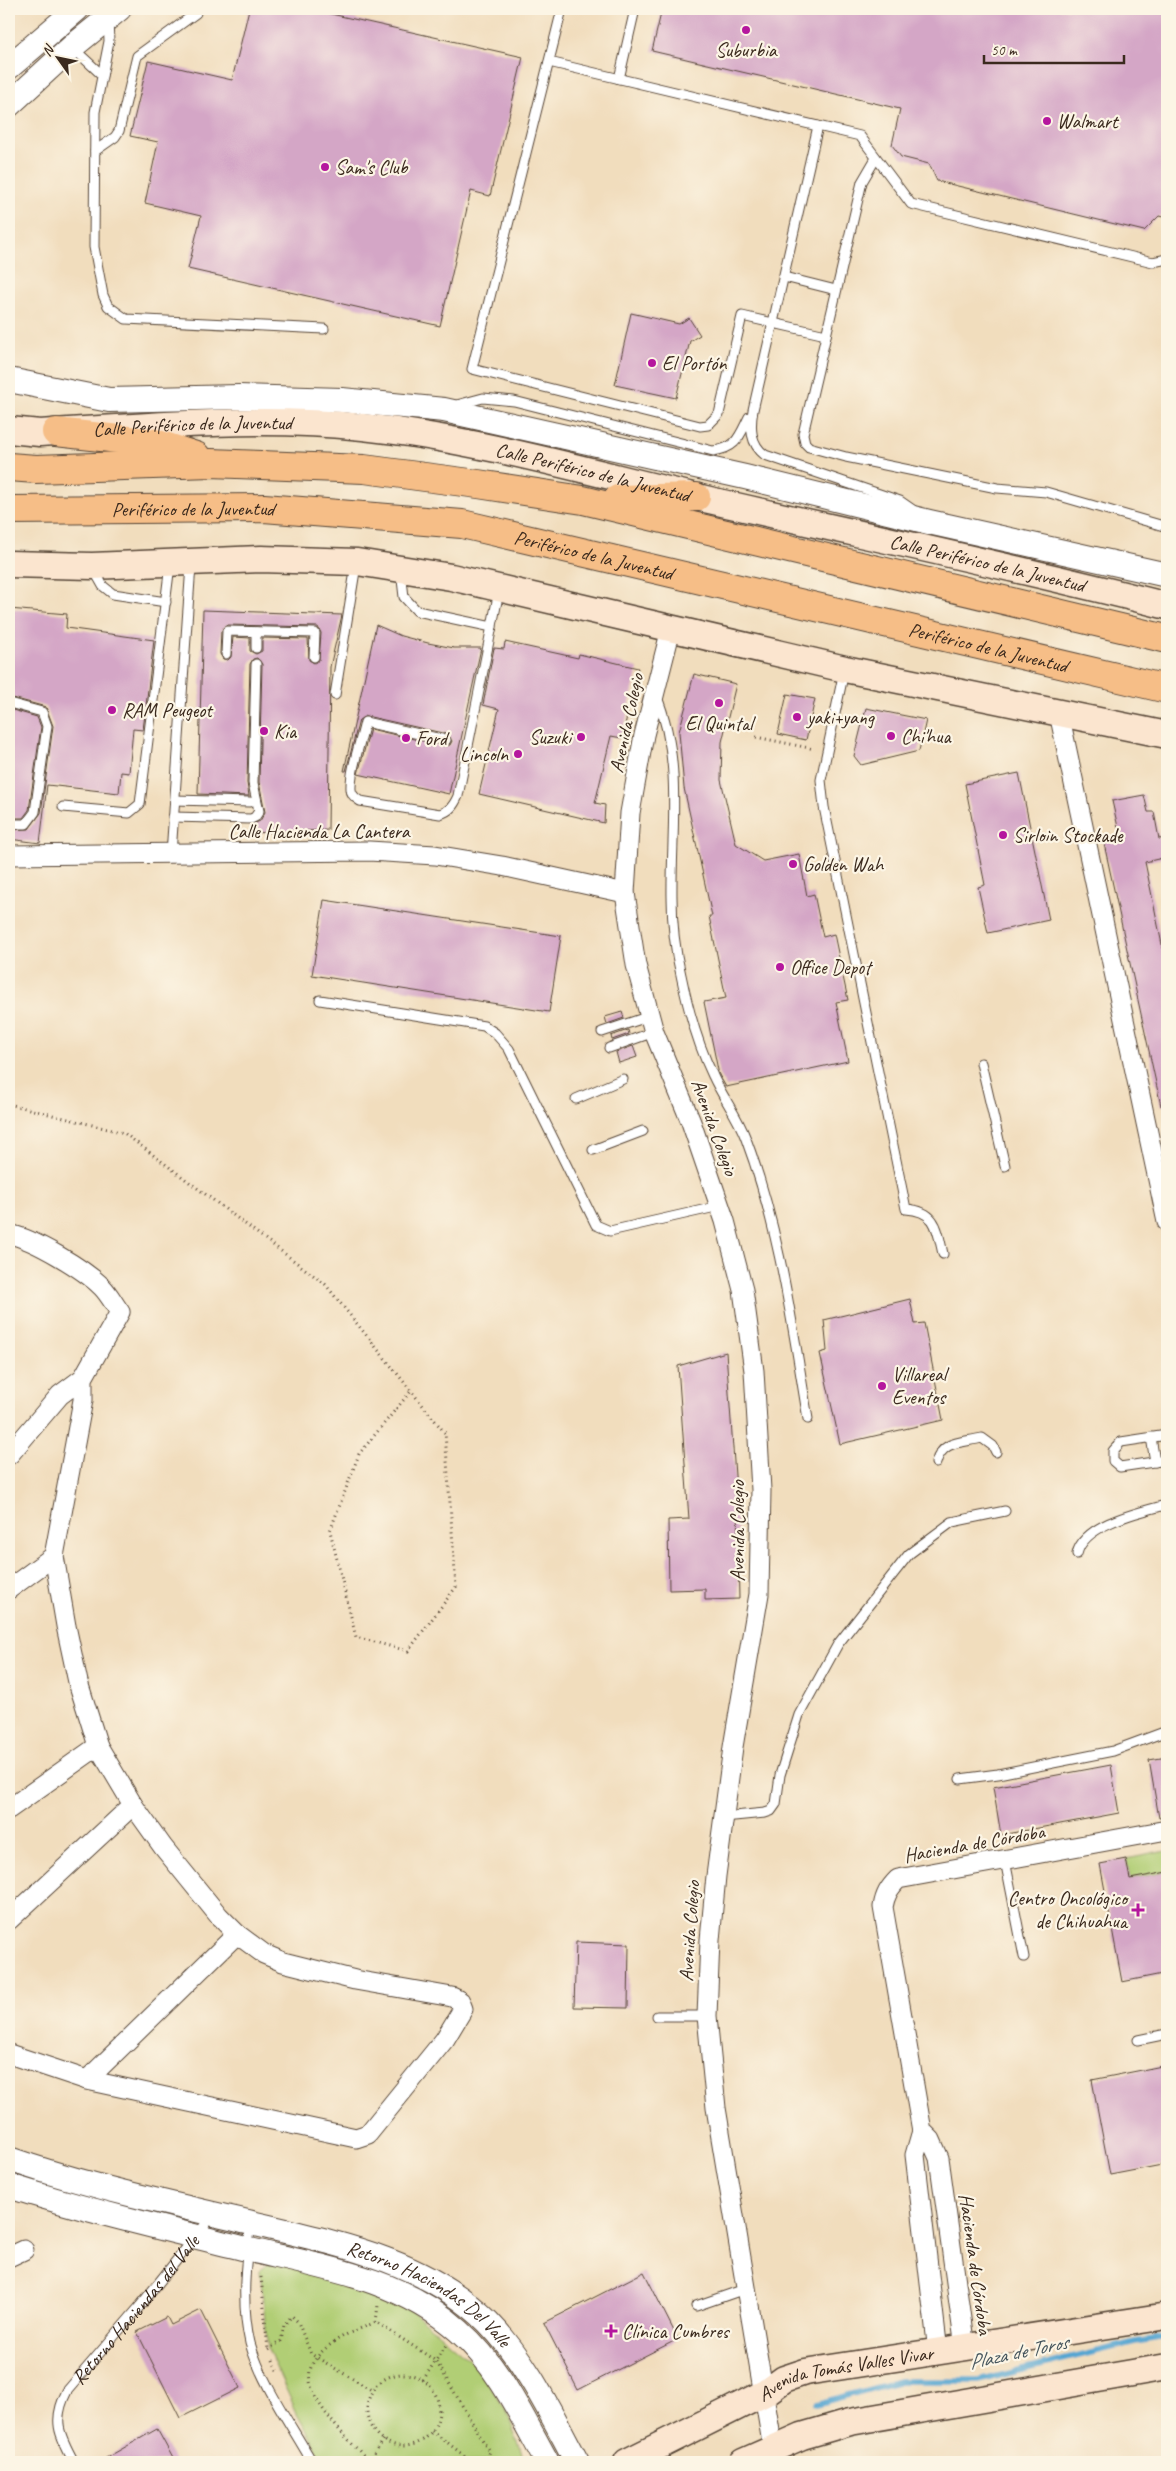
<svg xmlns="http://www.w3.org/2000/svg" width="1176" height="2471" font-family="Caveat,sans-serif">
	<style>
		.green { fill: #b1ce75; stroke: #767c4a }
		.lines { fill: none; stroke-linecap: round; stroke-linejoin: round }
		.stream { stroke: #57a6d1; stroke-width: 5.5 }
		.building { fill: #d4a6c6; fill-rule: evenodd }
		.service-casing { stroke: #564536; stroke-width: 11 }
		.minor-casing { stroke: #564536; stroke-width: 21 }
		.tertiary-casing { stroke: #564536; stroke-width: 26 }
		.secondary-casing { stroke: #564536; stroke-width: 29 }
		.trunk-casing { stroke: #564536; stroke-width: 30 }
		.path { stroke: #564536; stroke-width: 3; stroke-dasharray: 1 4; stroke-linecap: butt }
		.service { stroke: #fff; stroke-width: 9 }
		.minor { stroke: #fff; stroke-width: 19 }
		.tertiary { stroke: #fff; stroke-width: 24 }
		.secondary { stroke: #fbe5cf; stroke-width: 26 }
		.trunk { stroke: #f6be87; stroke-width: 28 }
		.poi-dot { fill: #b5179e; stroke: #fcf5e5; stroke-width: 2 }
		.labels { text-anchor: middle; stroke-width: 4.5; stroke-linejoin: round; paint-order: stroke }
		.poi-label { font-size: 20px; fill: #3b2a1e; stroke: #fcf5e5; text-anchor: start }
		.street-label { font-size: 20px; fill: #3b2a1e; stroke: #fcf5e5 }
		.water-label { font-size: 21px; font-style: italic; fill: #45555d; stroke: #fcf5e5 }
	</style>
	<rect width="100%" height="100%" fill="#fcf5e5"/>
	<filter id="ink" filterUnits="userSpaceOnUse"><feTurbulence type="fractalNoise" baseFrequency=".02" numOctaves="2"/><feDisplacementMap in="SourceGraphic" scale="10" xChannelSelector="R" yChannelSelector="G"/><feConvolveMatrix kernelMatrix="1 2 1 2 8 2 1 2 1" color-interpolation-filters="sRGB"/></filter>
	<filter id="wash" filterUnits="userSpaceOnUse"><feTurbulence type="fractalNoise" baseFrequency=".0096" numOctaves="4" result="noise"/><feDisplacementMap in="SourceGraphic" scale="20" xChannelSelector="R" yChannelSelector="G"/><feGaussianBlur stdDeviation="1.12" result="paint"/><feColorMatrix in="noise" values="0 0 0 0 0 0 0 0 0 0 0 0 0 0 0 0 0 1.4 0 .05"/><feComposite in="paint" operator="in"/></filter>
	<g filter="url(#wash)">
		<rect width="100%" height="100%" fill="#f1ddbd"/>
		<g class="green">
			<path d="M1167 1851V1872L1130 1879 1126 1859Z"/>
			<path d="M274 2261 342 2282 412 2311 476 2365 506 2410 525 2462H324L297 2413 268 2350 260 2270Z"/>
		</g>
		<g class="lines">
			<path class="stream" d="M816 2404 900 2381H978L1135 2342 1167 2337"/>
		</g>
		<g id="blocks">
			<g class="building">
				<path d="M249 9H309L523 57 490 196 471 191 440 326 188 269 201 216 145 203 158 142 130 136 148 61 232 80Z"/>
				<path d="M662 9H1167V218L1159 216 1144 231 937 181 929 164 901 157 892 145 900 109 652 51Z"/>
				<path d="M631 313 679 324 689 318 700 335 690 341 676 398 615 385Z"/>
				<path d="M9 609 67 614 66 628 154 640 143 730 133 729 129 773 121 772 119 793 47 785 40 843 9 839V830L29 829 41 813 53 726 46 707 9 697Z"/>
				<path d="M203 610 342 615 330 667 328 830 251 833V825L260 821 265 812 259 782 262 664 257 658 253 659 250 664 247 783 249 796 198 794ZM227 625 318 627 321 633 319 660 314 663 309 660 308 639 262 638V651L256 654 250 651V638L233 637 231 657 228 660 223 659 220 654 221 631Z"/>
				<path d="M376 625 401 636 428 643 454 648H481L449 794 358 774 370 729 445 746 450 745 452 741 447 734 366 716 359 720 346 771H344Z"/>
				<path d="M505 642 578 658 579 654 638 668 622 738 611 736 595 803 605 805 604 823 479 794 499 709 483 705 494 648 504 649Z"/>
				<path d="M694 674 736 684 722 742 721 780 736 844 763 861 799 854 807 896 814 894 823 937 834 934 848 1000 836 1002 848 1061 726 1087 719 1075 704 1002 726 998 709 916H712L684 788 679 732Z"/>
				<path d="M787 694 815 699 806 740 778 734Z"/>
				<path d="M866 708 926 720 919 751 861 765 854 756Z"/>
				<path d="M9 709 37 717 41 727 29 810 23 818H9Z"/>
				<path d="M1019 773 1049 920 988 933 978 887 985 885 965 784Z"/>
				<path d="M1144 795 1148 812H1154L1159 839 1167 838V857L1145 862 1167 969V1105L1161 1106 1103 839 1120 836 1112 801Z"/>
				<path d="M324 900 561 936 549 1012 312 975Z"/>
				<path d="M622 1012 624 1018 607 1024 605 1017Z"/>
				<path d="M628 1030 629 1034 612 1040 611 1036Z"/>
				<path d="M633 1046 637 1057 619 1063 616 1052Z"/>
				<path d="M910 1299 915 1324 924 1323 943 1420 840 1444 820 1353 827 1351 824 1320Z"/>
				<path d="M726 1352 737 1503 739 1599 705 1600V1589L669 1590 668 1520 689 1519 678 1366Z"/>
				<path d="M1167 1757V1817L1159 1818 1149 1760Z"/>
				<path d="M1111 1765 1119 1813 1001 1835 993 1787Z"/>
				<path d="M1126 1859 1130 1879 1167 1872V1973L1122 1982 1100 1864Z"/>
				<path d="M576 1942 629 1944 628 2008 574 2007Z"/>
				<path d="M1167 2065V2164L1110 2175 1092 2080Z"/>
				<path d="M644 2272 678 2339 578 2390 544 2323Z"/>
				<path d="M201 2310 240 2388 180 2418 137 2332 167 2317 171 2325Z"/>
				<path d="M157 2429 175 2462H99Z"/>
			</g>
		</g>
	</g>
	<g filter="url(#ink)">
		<use href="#blocks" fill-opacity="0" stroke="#564536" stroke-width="1"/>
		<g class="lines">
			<g class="service-casing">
				<g id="service">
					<path d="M562 9 472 369 700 426 708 425 719 414 742 316 826 335"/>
					<path d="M108 21 109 41 95 112 94 247 103 295 108 306 126 319 324 329"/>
					<path d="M73 48 102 75"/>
					<path d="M549 62 860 136 911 204 1153 262 1167 259"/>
					<path d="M619 79 635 9"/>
					<path d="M818 126 753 410C750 427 750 444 765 455L900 501 913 510"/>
					<path d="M95 151 115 137 119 131 137 56 196 13"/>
					<path d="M876 158 862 182 803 434 805 443 809 447 846 457 997 488 1046 492 1167 527"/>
					<path d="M784 277 836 290"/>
					<path d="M453 406 483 398 514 401 713 451C737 448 739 437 749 417"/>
					<path d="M94 570 103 586 113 594 166 602"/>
					<path d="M401 571 404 597 417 611 492 627"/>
					<path d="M256 648V632"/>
					<path d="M226 654 227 631 315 633 314 657"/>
					<path d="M844 671 821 780 824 807 906 1209C936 1211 937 1227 943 1254"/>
					<path d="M335 695 356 565"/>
					<path d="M656 695C683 759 671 830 672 897 672 923 675 950 681 975 688 1009 698 1045 713 1076 723 1098 738 1117 746 1139 780 1230 792 1324 808 1419"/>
					<path d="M9 703 42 712 47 726 35 812 26 824H9"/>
					<path d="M446 740 365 722C361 741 350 770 351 789 351 794 355 798 360 801L440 814C450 811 454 805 458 796L499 591"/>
					<path d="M175 800 250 802"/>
					<path d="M63 807 129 813 140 804 170 565"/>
					<path d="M173 817 251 819 255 817 259 811 253 783 256 664"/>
					<path d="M171 854 191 565"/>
					<path d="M320 1000 484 1026 495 1033 509 1049 596 1225 610 1231 720 1206"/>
					<path d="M602 1032 650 1016"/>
					<path d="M609 1048 654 1032"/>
					<path d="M981 1063 1005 1166"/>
					<path d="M576 1099 623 1079"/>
					<path d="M593 1150 643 1131"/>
					<path d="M1167 1435 1121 1442 1113 1451V1461L1120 1467 1167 1460"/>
					<path d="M1151 1437 1155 1462"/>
					<path d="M936 1463C942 1440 961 1443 982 1438L993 1446 996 1452"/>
					<path d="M1077 1554C1083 1525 1136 1513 1162 1506L1167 1507"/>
					<path d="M960 1779 998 1774 1113 1751 1167 1731"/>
					<path d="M724 1817 765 1813 771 1811 776 1804 780 1775 799 1715 838 1644 909 1554 952 1522 1005 1511"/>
					<path d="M1005 1860 1024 1957"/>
					<path d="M657 2016H707"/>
					<path d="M1138 2040 1167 2034"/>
					<path d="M251 2224C245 2263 241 2304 250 2343 261 2383 292 2426 312 2462"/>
					<path d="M696 2306 745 2289"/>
					<path id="s1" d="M74 2462C59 2435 52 2420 67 2391L140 2306 212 2216"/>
				</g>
			</g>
			<g class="minor-casing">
				<g id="minor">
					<path d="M671 629 644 735 630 813 625 893 636 965 654 1032 691 1122 725 1221 743 1290 754 1371 761 1490 759 1594 733 1747 716 1876 710 1940 707 2016 716 2108 773 2449"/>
					<path d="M1059 713 1167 1222"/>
					<path d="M9 855 369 851 435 855 502 866 625 893"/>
					<path d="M9 1234C34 1239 84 1269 102 1287 109 1294 114 1304 120 1312L83 1378V1400L54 1556 66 1626 78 1682 98 1746 133 1805 163 1847 219 1916 237 1934 264 1954 283 1962 355 1980 452 1997 460 2001 463 2009 445 2039 368 2134 356 2138 87 2080 9 2054"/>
					<path d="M9 1455 60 1395 83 1378"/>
					<path d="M9 1589 54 1556"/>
					<path d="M9 1809 98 1746"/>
					<path d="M9 1920 133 1805"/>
					<path d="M87 2080 237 1934"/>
					<path d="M922 2131 883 1907C885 1895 889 1888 898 1879L1167 1830"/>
					<path d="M9 2257 24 2250"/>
					<path d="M938 2352 915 2155 922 2131 931 2140 939 2158 965 2348"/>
				</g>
			</g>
			<g class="tertiary-casing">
				<g id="tertiary">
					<path d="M9 67 77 9"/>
					<path d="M9 105 72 47 119 9"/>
					<path d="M9 380 109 400 239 397 342 400 444 410 745 477 929 522 1167 575"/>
					<path id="s2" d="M9 2159C83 2185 163 2202 239 2220 325 2241 423 2257 488 2322 527 2362 551 2414 577 2462"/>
					<path d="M9 2186C88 2211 170 2230 250 2250 323 2267 402 2279 459 2331 499 2366 522 2417 547 2462"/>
				</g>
			</g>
			<g class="secondary-casing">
				<g id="secondary">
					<path id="s3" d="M9 430 40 433C146 426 257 416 363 427 477 439 589 472 701 498 856 534 1013 566 1167 606"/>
					<path d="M9 564 92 566 261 559 357 562 451 577 845 669 1167 735"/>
					<path id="s4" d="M627 2462 765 2393 784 2379 805 2372 1167 2316"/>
					<path d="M743 2462 802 2436 850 2422 1167 2367"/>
				</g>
			</g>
			<g class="trunk-casing">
				<g id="trunk">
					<path d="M56 432 155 443 196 456"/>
					<path d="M9 467 36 469 211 463 364 469 478 484 583 500 1167 639"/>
					<path d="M618 499 696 497"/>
					<path id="s5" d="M9 510 264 508 462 524 1167 689"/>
				</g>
			</g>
			<g class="path">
				<path d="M756 737 814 749"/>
				<path d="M9 1104 124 1133 325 1284 445 1433 456 1587 408 1651 356 1637 330 1531 359 1454 411 1391"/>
				<path d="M261 2277 268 2350"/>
				<path d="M376 2322 378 2305"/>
				<path d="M268 2350 281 2341 284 2325 292 2316 298 2322 311 2354 373 2391"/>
				<path d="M273 2360 278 2373"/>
				<circle cx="403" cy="2410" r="36"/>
				<path d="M423 2380 446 2345"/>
				<path d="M432 2431 473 2462"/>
				<path d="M369 2462 383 2439"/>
				<path d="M370 2462C352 2443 300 2396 311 2367 315 2357 325 2348 334 2342 346 2333 363 2328 376 2322L436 2361 489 2451 485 2462"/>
			</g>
			<use href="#service" class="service"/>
			<use href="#minor" class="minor"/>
			<use href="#tertiary" class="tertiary"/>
			<use href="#secondary" class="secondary"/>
			<use href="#trunk" class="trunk"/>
		</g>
	</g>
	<g class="poi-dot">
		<circle cx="746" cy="30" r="5"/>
		<circle cx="1047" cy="121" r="5"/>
		<circle cx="325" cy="167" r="5"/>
		<circle cx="652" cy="363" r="5"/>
		<circle cx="719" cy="703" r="5"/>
		<circle cx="112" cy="710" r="5"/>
		<circle cx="797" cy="717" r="5"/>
		<circle cx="264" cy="731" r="5"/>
		<circle cx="891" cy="736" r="5"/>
		<circle cx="581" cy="737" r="5"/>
		<circle cx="406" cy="738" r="5"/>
		<circle cx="518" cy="754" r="5"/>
		<circle cx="1003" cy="835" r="5"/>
		<circle cx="793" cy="864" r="5"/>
		<circle cx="780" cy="967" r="5"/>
		<circle cx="882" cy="1386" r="5"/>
		<path d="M1135.5 1902.5h5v5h5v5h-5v5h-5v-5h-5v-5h5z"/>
		<path d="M608.5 2323.5h5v5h5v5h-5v5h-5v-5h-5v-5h5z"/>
	</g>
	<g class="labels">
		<g class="poi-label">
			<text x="746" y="57" text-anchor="middle">Suburbia</text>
			<text x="1057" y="128">Walmart</text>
			<text x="335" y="174">Sam's Club</text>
			<text x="662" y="370">El Portón</text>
			<text x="122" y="717">RAM Peugeot</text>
			<text x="807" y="724">yaki+yang</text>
			<text x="719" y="730" text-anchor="middle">El Quintal</text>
			<text x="274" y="738">Kia</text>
			<text x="901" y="743">Chi'hua</text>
			<text x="571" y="744" text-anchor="end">Suzuki</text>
			<text x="416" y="745">Ford</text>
			<text x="508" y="761" text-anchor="end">Lincoln</text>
			<text x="1013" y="842">Sirloin Stockade</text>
			<text x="803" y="871">Golden Wah</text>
			<text x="790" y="974">Office Depot</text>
			<text x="892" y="1381">Villareal<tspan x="892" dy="23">Eventos</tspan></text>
			<text x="1127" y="1905" text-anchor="end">Centro Oncológico<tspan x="1127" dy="23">de Chihuahua</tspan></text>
			<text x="622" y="2338">Clínica Cumbres</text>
		</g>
		<g class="street-label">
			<text dy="7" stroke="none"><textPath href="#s3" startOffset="184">Calle Periférico de la Juventud</textPath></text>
			<text dy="7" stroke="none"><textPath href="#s3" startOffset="589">Calle Periférico de la Juventud</textPath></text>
			<text dy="7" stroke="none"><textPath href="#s5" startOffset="184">Periférico de la Juventud</textPath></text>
			<text dy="7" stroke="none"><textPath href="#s5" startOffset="589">Periférico de la Juventud</textPath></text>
			<text dy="7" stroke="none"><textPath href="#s3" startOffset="994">Calle Periférico de la Juventud</textPath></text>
			<text dy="7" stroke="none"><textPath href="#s5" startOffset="994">Periférico de la Juventud</textPath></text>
			<text transform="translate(626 723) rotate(-78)" y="7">Avenida Colegio</text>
			<text x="319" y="838">Calle Hacienda La Cantera</text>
			<text transform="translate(715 1127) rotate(70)" y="7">Avenida Colegio</text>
			<text transform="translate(737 1531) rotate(-90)" y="7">Avenida Colegio</text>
			<text transform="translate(974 1843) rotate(-10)" y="7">Hacienda de Córdoba</text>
			<text transform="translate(689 1931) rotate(-86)" y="7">Avenida Colegio</text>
			<text transform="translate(976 2264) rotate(82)" y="7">Hacienda de Córdoba</text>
			<text dy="7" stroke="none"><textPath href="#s2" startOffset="445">Retorno Haciendas Del Valle</textPath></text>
			<text dy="7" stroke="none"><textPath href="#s1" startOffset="182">Retorno Haciendas del Valle</textPath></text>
			<text dy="7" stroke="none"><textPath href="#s4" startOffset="239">Avenida Tomás Valles Vivar</textPath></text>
		</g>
		<g class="water-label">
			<text transform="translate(1018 2352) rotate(-12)" y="7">Plaza de Toros</text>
		</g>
	</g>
	<rect width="1176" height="2471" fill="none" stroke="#fcf5e5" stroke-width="30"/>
	<g transform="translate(58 58) rotate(303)" stroke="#fcf5e5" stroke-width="4" paint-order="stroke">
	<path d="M0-4L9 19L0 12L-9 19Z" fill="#3b2a1e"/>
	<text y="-8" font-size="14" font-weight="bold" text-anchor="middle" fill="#3b2a1e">N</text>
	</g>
	<path d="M984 55v8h140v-8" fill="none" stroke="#3b2a1e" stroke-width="2.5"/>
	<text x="991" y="55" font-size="15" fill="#3b2a1e" stroke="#fcf5e5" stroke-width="4" paint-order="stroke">50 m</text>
</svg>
